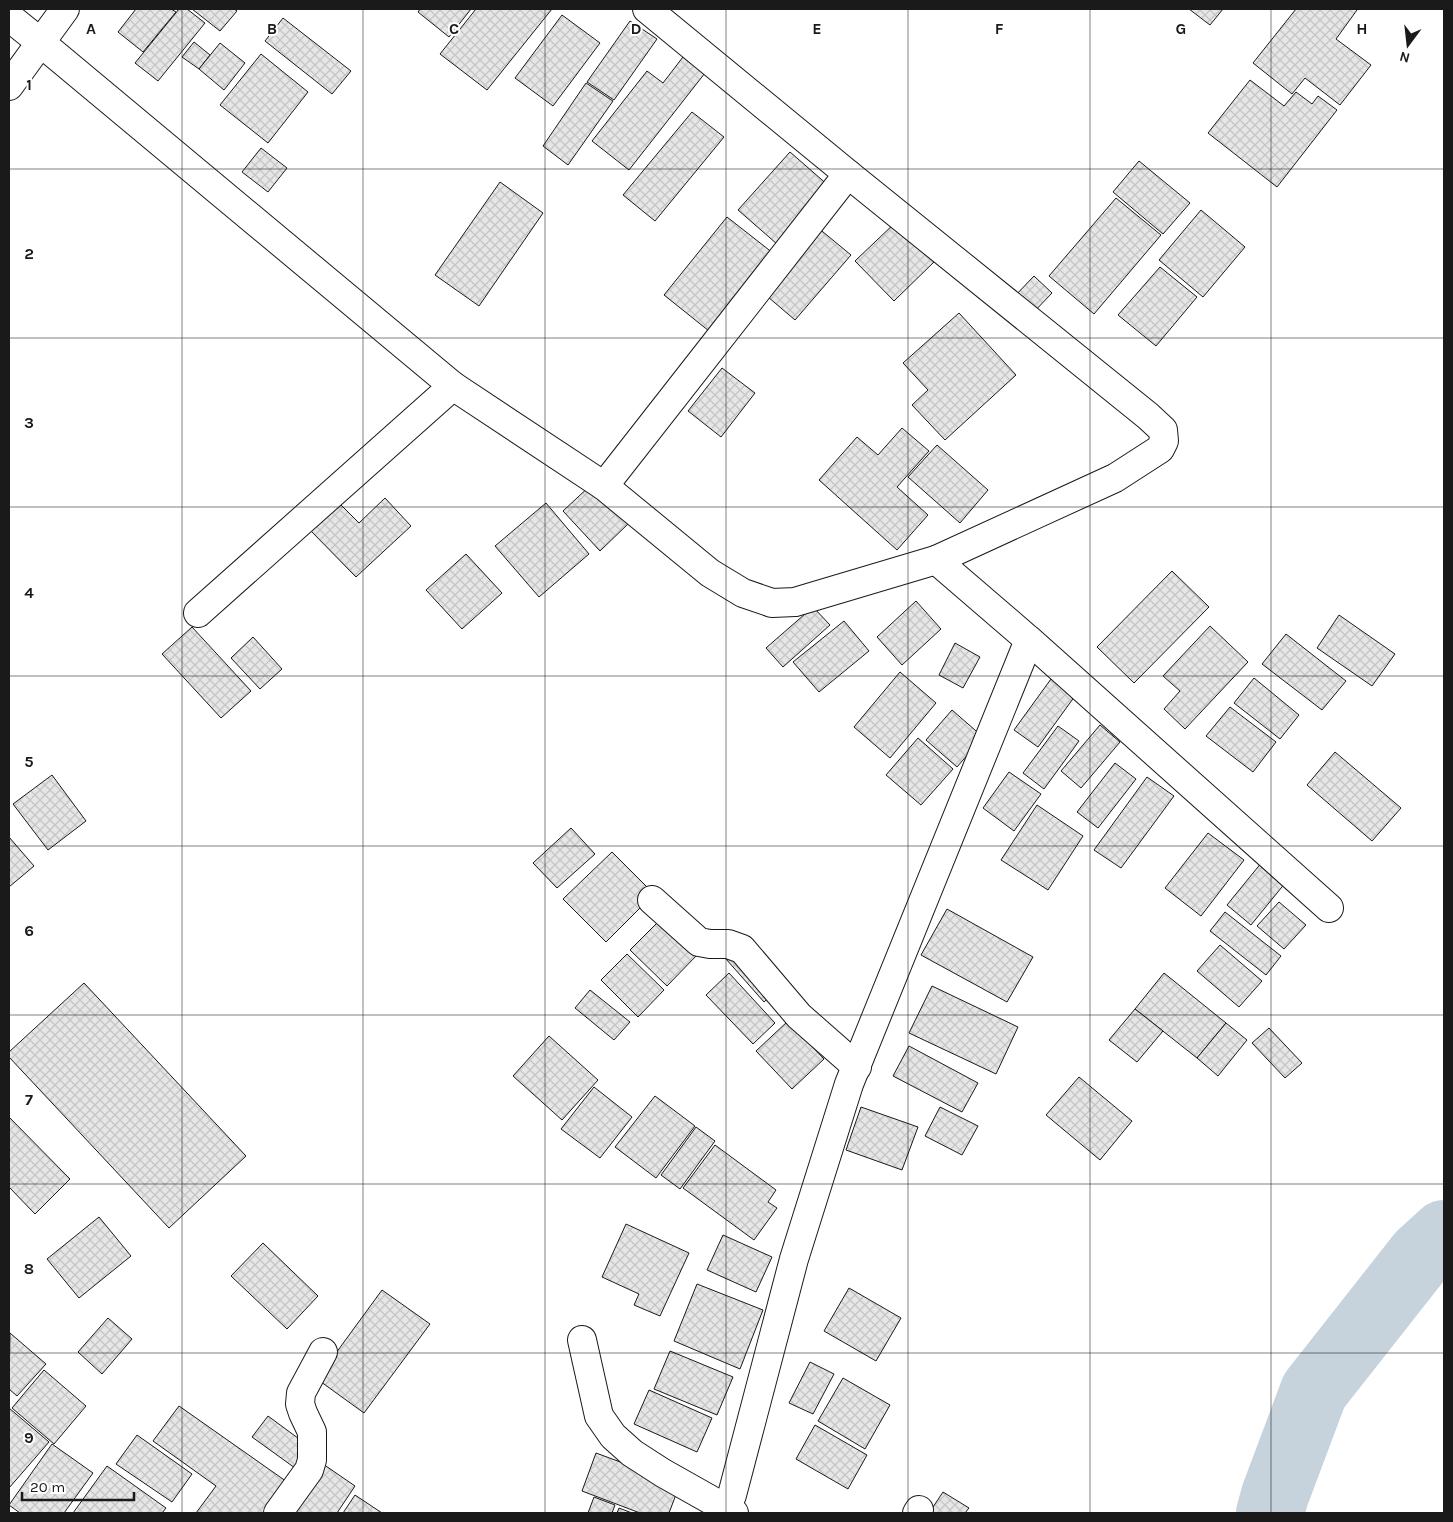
<svg xmlns="http://www.w3.org/2000/svg" width="1453" height="1522" font-family="Karla,sans-serif">
	<style>
		.lines { fill: none; stroke-linecap: round; stroke-linejoin: round }
		.river { stroke: #c6d2dc; stroke-width: 68 }
		.building { fill: url(#building-cross-hatch); stroke: #1a1a1a }
		.minor-casing { stroke: #1a1a1a; stroke-width: 30 }
		.minor { stroke: #fff; stroke-width: 28 }
		.grid { fill: none; stroke: #1a1a1a; stroke-width: 1; stroke-opacity: 0.55 }
		.grid-label { font-size: 16px; text-anchor: middle; font-weight: bold; fill: #1a1a1a; stroke: #fff; stroke-width: 4; stroke-linejoin: round; paint-order: stroke }
	</style>
	<defs>
		<pattern id="building-cross-hatch" width="8" height="8" patternUnits="userSpaceOnUse" patternTransform="scale(1.25)"><rect width="8" height="8" fill="#e6e6e6"/><path d="M0 0l8 8M0 8l8-8" fill="none" stroke="#c5c5c5"/></pattern>
	</defs>
	<rect width="100%" height="100%" fill="#fff"/>
	<g class="lines">
		<path class="river" d="M1270 1513 1275 1495 1314 1391 1421 1255 1444 1234"/>
	</g>
	<g class="building">
		<path d="M136 9H171L176 12 143 52 118 32Z"/>
		<path d="M179 9H187L205 23 158 81 135 63Z"/>
		<path d="M192 9H234L237 11 220 31Z"/>
		<path d="M420 9H471L449 37 418 12Z"/>
		<path d="M476 9H552L487 90 440 54Z"/>
		<path d="M1189 9H1223L1210 25Z"/>
		<path d="M1296 9H1355L1357 10 1336 39 1371 65 1340 105 1305 78 1292 94 1253 63Z"/>
		<path d="M562 15 600 43 553 106 515 78Z"/>
		<path d="M283 18 351 71 332 94 265 41Z"/>
		<path d="M630 21 657 39 614 100 587 82Z"/>
		<path d="M194 42 210 55 199 69 182 57Z"/>
		<path d="M220 43 245 63 224 90 199 69Z"/>
		<path d="M261 54 308 92 268 143 220 105Z"/>
		<path d="M683 57 705 73 629 170 592 141 647 71 663 83Z"/>
		<path d="M1250 80 1284 106 1296 92 1312 104 1318 96 1337 110 1277 187 1208 133Z"/>
		<path d="M586 83 613 101 568 165 543 146Z"/>
		<path d="M692 112 724 137 655 221 623 195Z"/>
		<path d="M261 148 287 168 268 192 242 172Z"/>
		<path d="M790 152 829 186 777 244 738 210Z"/>
		<path d="M1139 161 1190 203 1163 234 1113 192Z"/>
		<path d="M500 182 543 213 479 306 435 275Z"/>
		<path d="M1116 198 1161 235 1094 314 1049 276Z"/>
		<path d="M1201 210 1245 247 1203 297 1159 260Z"/>
		<path d="M727 217 778 257 714 335 664 295Z"/>
		<path d="M897 221 935 261 894 301 855 261Z"/>
		<path d="M817 227 851 255 795 320 761 291Z"/>
		<path d="M1160 267 1197 297 1156 346 1118 315Z"/>
		<path d="M1034 276 1052 293 1031 315 1013 298Z"/>
		<path d="M959 313 1016 375 945 440 912 405 928 390 903 363Z"/>
		<path d="M722 368 755 393 721 437 688 411Z"/>
		<path d="M902 428 929 451 897 487 928 515 897 550 819 480 857 437 878 455Z"/>
		<path d="M937 445 988 490 960 523 908 477Z"/>
		<path d="M592 484 628 524 600 551 563 511Z"/>
		<path d="M385 498 411 526 356 577 310 530 339 503 359 523Z"/>
		<path d="M546 503 589 554 539 597 495 546Z"/>
		<path d="M466 554 502 593 462 629 426 590Z"/>
		<path d="M1172 571 1209 607 1134 683 1097 647Z"/>
		<path d="M916 601 941 629 902 665 877 637Z"/>
		<path d="M813 607 830 625 783 667 766 648Z"/>
		<path d="M1339 615 1395 654 1372 686 1317 648Z"/>
		<path d="M844 621 869 651 819 692 793 662Z"/>
		<path d="M1210 626 1248 662 1185 729 1164 709 1180 691 1163 676Z"/>
		<path d="M192 627 251 691 221 718 162 654Z"/>
		<path d="M1286 634 1346 681 1322 710 1262 664Z"/>
		<path d="M253 637 282 669 260 689 231 658Z"/>
		<path d="M955 643 980 657 963 688 939 675Z"/>
		<path d="M900 672 936 703 890 758 854 727Z"/>
		<path d="M1254 678 1299 715 1280 739 1234 703Z"/>
		<path d="M1051 679 1075 696 1038 747 1014 730Z"/>
		<path d="M1230 707 1276 742 1253 772 1206 736Z"/>
		<path d="M952 710 983 737 957 767 926 740Z"/>
		<path d="M1100 725 1120 742 1081 788 1061 771Z"/>
		<path d="M1058 726 1079 741 1044 789 1023 773Z"/>
		<path d="M918 738 953 769 921 805 886 775Z"/>
		<path d="M1335 752 1401 808 1372 841 1307 785Z"/>
		<path d="M1115 763 1136 779 1098 828 1077 812Z"/>
		<path d="M1009 772 1041 794 1014 831 983 808Z"/>
		<path d="M52 775 86 821 48 850 13 804Z"/>
		<path d="M1147 777 1174 796 1121 868 1094 850Z"/>
		<path d="M1037 805 1083 836 1048 890 1001 860Z"/>
		<path d="M571 828 595 854 557 888 533 863Z"/>
		<path d="M1208 833 1244 860 1201 916 1165 888Z"/>
		<path d="M9 837 34 866 9 887Z"/>
		<path d="M612 852 654 894 606 942 563 899Z"/>
		<path d="M1262 862 1286 882 1251 925 1227 905Z"/>
		<path d="M1279 902 1306 925 1284 949 1257 926Z"/>
		<path d="M947 909 1033 957 1007 1002 921 955Z"/>
		<path d="M1225 912 1281 956 1266 975 1210 931Z"/>
		<path d="M661 919 698 954 667 986 630 950Z"/>
		<path d="M1220 945 1262 981 1239 1007 1197 971Z"/>
		<path d="M737 949 775 992 764 1002 726 959Z"/>
		<path d="M627 954 664 990 638 1017 601 980Z"/>
		<path d="M729 973 775 1023 753 1044 706 995Z"/>
		<path d="M1164 973 1226 1023 1197 1058 1135 1009Z"/>
		<path d="M84 983 246 1156 169 1228 9 1057V1052Z"/>
		<path d="M932 986 1018 1027 996 1074 909 1033Z"/>
		<path d="M590 990 630 1022 614 1040 575 1008Z"/>
		<path d="M1135 1009 1163 1031 1137 1062 1109 1040Z"/>
		<path d="M788 1021 824 1059 792 1089 756 1051Z"/>
		<path d="M1226 1023 1247 1040 1218 1076 1197 1058Z"/>
		<path d="M1269 1028 1302 1063 1285 1078 1252 1043Z"/>
		<path d="M549 1036 598 1080 562 1120 513 1076Z"/>
		<path d="M909 1046 978 1083 962 1112 893 1076Z"/>
		<path d="M1079 1077 1132 1121 1100 1160 1046 1115Z"/>
		<path d="M594 1087 632 1117 600 1158 561 1129Z"/>
		<path d="M655 1096 695 1126 656 1178 615 1147Z"/>
		<path d="M861 1107 918 1127 902 1170 846 1150Z"/>
		<path d="M940 1107 978 1126 962 1155 925 1136Z"/>
		<path d="M9 1117 70 1179 35 1214 9 1187Z"/>
		<path d="M696 1127 715 1141 680 1189 661 1175Z"/>
		<path d="M715 1145 776 1190 768 1202 777 1208 754 1240 683 1188Z"/>
		<path d="M99 1217 131 1256 79 1298 47 1259Z"/>
		<path d="M626 1224 689 1253 660 1316 634 1305 639 1294 602 1277Z"/>
		<path d="M723 1235 772 1257 756 1292 707 1270Z"/>
		<path d="M263 1243 318 1296 287 1329 231 1276Z"/>
		<path d="M697 1284 763 1310 740 1369 674 1341Z"/>
		<path d="M849 1288 901 1318 876 1361 824 1331Z"/>
		<path d="M382 1290 430 1324 364 1413 317 1379Z"/>
		<path d="M108 1318 132 1339 102 1374 78 1352Z"/>
		<path d="M10 1333 46 1364 17 1396 9 1389Z"/>
		<path d="M670 1351 733 1377 717 1415 654 1389Z"/>
		<path d="M810 1362 834 1374 813 1414 789 1403Z"/>
		<path d="M44 1370 86 1406 54 1444 12 1408Z"/>
		<path d="M843 1378 890 1405 865 1449 818 1421Z"/>
		<path d="M649 1390 712 1418 697 1452 634 1424Z"/>
		<path d="M179 1406 290 1484 269 1513H196L216 1486 153 1441Z"/>
		<path d="M9 1408 49 1442 9 1488Z"/>
		<path d="M268 1416 310 1447 295 1468 252 1437Z"/>
		<path d="M815 1425 867 1455 848 1489 796 1459Z"/>
		<path d="M137 1435 192 1474 172 1502 116 1464Z"/>
		<path d="M52 1444 93 1473 64 1513H20L9 1505Z"/>
		<path d="M596 1453 680 1484 669 1513H640L582 1491Z"/>
		<path d="M323 1464 355 1486 337 1513H291Z"/>
		<path d="M107 1466 166 1508 162 1513H73Z"/>
		<path d="M943 1492 969 1508 965 1513H929Z"/>
		<path d="M355 1495 382 1513H343Z"/>
		<path d="M594 1497 615 1505 612 1513H588Z"/>
		<path d="M619 1508 632 1513H617Z"/>
	</g>
	<g class="lines">
		<g class="minor-casing">
			<g id="minor">
				<path d="M647 9 848 174 1148 416 1163 430 1164 441 1160 449 1115 478 936 560"/>
				<path d="M9 17 40 42 453 386 604 486 710 573 743 593 772 603 795 602 936 560 1029 640 849 1084 794 1259 732 1495 725 1513"/>
				<path d="M9 86 65 9"/>
				<path d="M604 486 848 174"/>
				<path d="M198 613 453 386"/>
				<path d="M1029 640 1329 908"/>
				<path d="M652 900 699 942 710 944H728L742 949 799 1016 857 1067"/>
				<path d="M582 1340 599 1416 613 1436 632 1453 663 1473 734 1513"/>
				<path d="M278 1513 309 1470 312 1460V1432L303 1413 300 1404 301 1393 323 1352"/>
				<path d="M917 1513 919 1510"/>
			</g>
		</g>
		<use href="#minor" class="minor"/>
	</g>
	<path class="grid" d="M182 9V1513M363 9V1513M545 9V1513M726 9V1513M908 9V1513M1090 9V1513M1271 9V1513M9 169H1444M9 338H1444M9 507H1444M9 676H1444M9 846H1444M9 1015H1444M9 1184H1444M9 1353H1444"/>
	<g class="grid-label">
		<text x="91" y="34">A</text>
		<text x="272" y="34">B</text>
		<text x="454" y="34">C</text>
		<text x="636" y="34">D</text>
		<text x="817" y="34">E</text>
		<text x="999" y="34">F</text>
		<text x="1181" y="34">G</text>
		<text x="1362" y="34">H</text>
		<text x="29" y="90">1</text>
		<text x="29" y="259">2</text>
		<text x="29" y="428">3</text>
		<text x="29" y="598">4</text>
		<text x="29" y="767">5</text>
		<text x="29" y="936">6</text>
		<text x="29" y="1105">7</text>
		<text x="29" y="1274">8</text>
		<text x="29" y="1443">9</text>
	</g>
	<rect width="1453" height="1522" fill="none" stroke="#1a1a1a" stroke-width="20"/>
	<g transform="translate(1408 45) rotate(195)" stroke="#ffffff" stroke-width="4" paint-order="stroke">
	<path d="M0-4L9 19L0 12L-9 19Z" fill="#1a1a1a"/>
	<text y="-8" font-size="14" font-weight="bold" text-anchor="middle" fill="#1a1a1a">N</text>
	</g>
	<path d="M22 1492v8h112v-8" fill="none" stroke="#1a1a1a" stroke-width="2.5"/>
	<text x="30" y="1492" font-size="15" fill="#1a1a1a" stroke="#ffffff" stroke-width="4" paint-order="stroke">20 m</text>
</svg>
